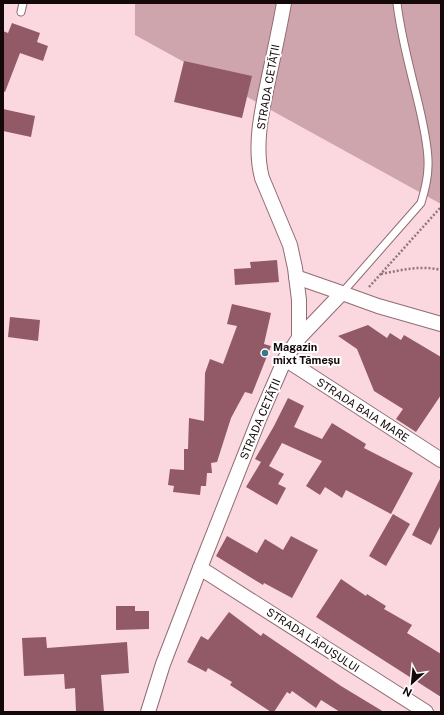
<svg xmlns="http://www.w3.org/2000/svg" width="444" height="715" font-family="'Public Sans',sans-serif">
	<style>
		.green { fill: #cfa5ad }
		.building { fill: #915a66 }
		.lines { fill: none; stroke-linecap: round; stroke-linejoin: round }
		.lane-casing { stroke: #916c73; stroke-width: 9 }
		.street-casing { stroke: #916c73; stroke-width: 16 }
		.path { stroke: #8e767b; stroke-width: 2.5; stroke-dasharray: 2 2; stroke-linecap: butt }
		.lane { stroke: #fff; stroke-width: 7 }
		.street { stroke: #fff; stroke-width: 14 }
		.poi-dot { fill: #367989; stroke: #fff; stroke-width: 1.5 }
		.labels { text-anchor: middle; stroke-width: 4; stroke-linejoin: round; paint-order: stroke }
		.street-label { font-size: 11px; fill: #15080b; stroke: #fff }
		.poi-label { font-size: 11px; font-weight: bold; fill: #15080b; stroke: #fff; text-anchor: start }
	</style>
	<rect width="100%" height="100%" fill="#fbd8df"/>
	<path class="green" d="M135 3H441V204L135 35Z"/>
	<g class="building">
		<path d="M12 23 40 33 37 42 48 46 43 61 20 53 5 92 3 91V31L8 33Z"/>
		<path d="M184 61 252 76 242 118 174 102Z"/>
		<path d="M3 109 35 116 31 137 3 131Z"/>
		<path d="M277 260 279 282 235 285 234 269 251 268 250 262Z"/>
		<path d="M232 304 271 313 264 344 271 346 252 394 245 392 231 418 217 462 211 463 212 473H207L206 486H201L200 495 173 492 174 486 168 485 170 469 184 470V449H188L189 418 204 421 205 373 210 359 223 364 237 326 227 324Z"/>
		<path d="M10 317 40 320 38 341 8 337Z"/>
		<path d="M368 325 387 338 390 333 401 340 404 335 441 357V395L416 432 396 419 403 409 374 391 357 349 338 336Z"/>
		<path d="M288 398 304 406 294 427 322 439 332 423 366 444 364 448 413 473 391 514 346 490 342 498 325 487 320 495 306 486 322 461 282 443 269 466 284 474 278 484 286 488 277 505 246 487 261 462 255 459 274 426Z"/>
		<path d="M441 477V525L431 545 412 535Z"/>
		<path d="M393 514 410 524 386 566 369 556Z"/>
		<path d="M227 536 257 553 265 539 283 550 291 536 318 550 292 598 264 583 263 585 216 556Z"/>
		<path d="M341 579 366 596 367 594 386 606 384 609 412 625 407 633 441 654V697L316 617Z"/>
		<path d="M116 606H135V611H149V629L116 630Z"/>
		<path d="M229 612 261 636 263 633 341 686 384 712H340L321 700 316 708 292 691 290 694 287 692 274 712H271L230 685 232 682 208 668 206 672 187 662 201 636 208 640Z"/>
		<path d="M46 637 47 648 127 642 129 673 101 675 104 712H76L75 688 65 689 64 674 24 676 22 638Z"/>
	</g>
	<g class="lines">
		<g class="lane-casing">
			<g id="lane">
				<path d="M21 12 23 3"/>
				<path d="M342 293 421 203C425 190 428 179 428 166 429 148 423 124 419 106 411 72 401 38 397 3"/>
			</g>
		</g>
		<g class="street-casing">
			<g id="street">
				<path d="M284 3C280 26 275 49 270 72 263 106 253 144 262 178L290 245 295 268 299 300V338"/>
				<path d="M296 277 342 293"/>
				<path d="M285 359 441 460"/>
				<path d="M200 568 426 712"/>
				<path d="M148 712 163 664 200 568 259 419 285 359 299 338 342 293 378 306 441 324"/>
			</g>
		</g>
		<g class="path">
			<path d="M381 274C402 270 420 265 441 270"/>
			<path d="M369 287 441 207"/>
		</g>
		<use href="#lane" class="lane"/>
		<use href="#street" class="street"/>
	</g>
	<circle class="poi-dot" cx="265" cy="353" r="4"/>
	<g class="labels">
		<g class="street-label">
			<text transform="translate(268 87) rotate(-80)" y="4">STRADA CETĂȚII</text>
			<text transform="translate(363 410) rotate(33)" y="4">STRADA BAIA MARE</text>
			<text transform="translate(260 419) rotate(-67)" y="4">STRADA CETĂȚII</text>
			<text transform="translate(313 640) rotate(33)" y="4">STRADA LĂPUȘULUI</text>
		</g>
		<g class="poi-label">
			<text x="273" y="351">Magazin<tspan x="273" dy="13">mixt Tămeșu</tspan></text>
		</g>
	</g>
	<rect width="444" height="715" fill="none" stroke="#15080b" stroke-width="8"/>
	<g transform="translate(412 683) rotate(207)" stroke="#ffffff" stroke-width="3" paint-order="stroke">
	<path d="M0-3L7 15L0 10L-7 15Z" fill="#15080b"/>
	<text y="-6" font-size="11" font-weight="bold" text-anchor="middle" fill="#15080b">N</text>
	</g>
</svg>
